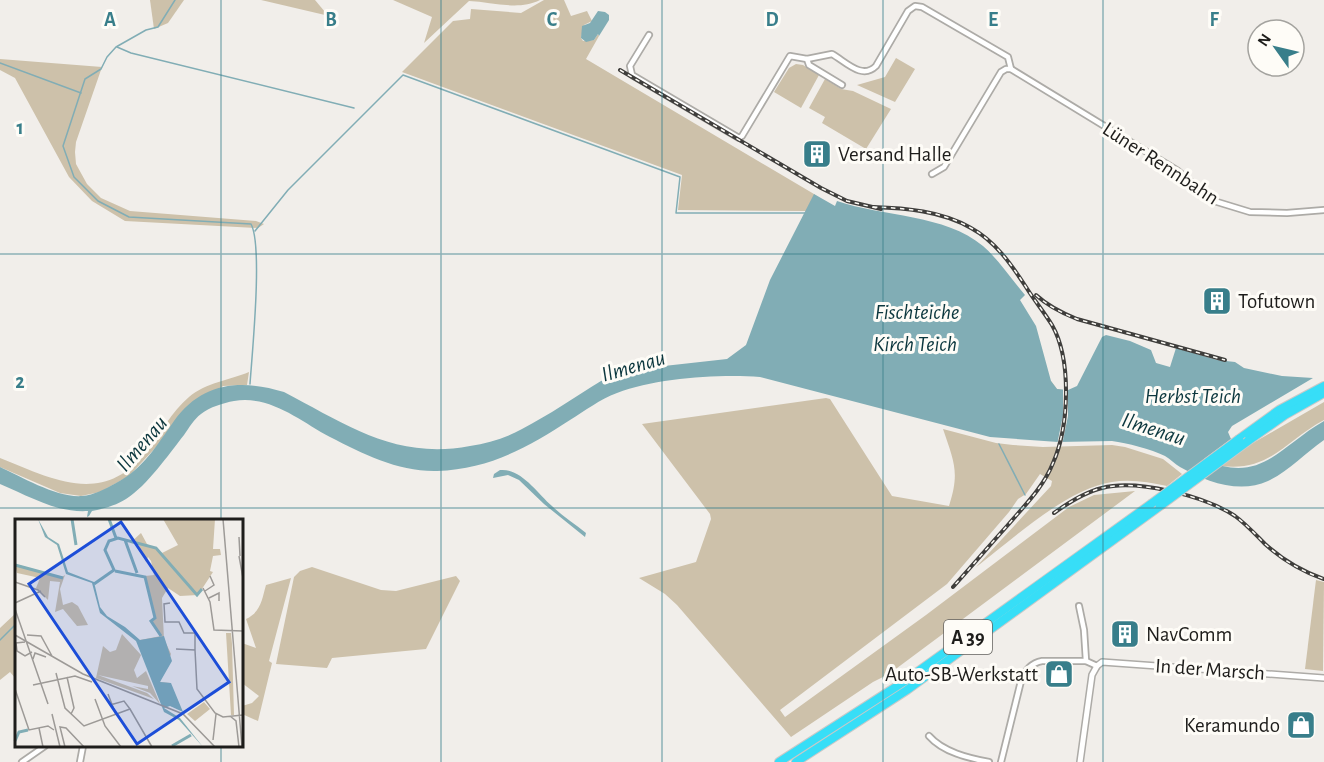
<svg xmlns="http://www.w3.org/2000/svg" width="1324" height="762" font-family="'Alegreya Sans',sans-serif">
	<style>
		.green { fill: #cdc1aa }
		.water { fill: #81adb5 }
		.pier { fill: #f1eeea }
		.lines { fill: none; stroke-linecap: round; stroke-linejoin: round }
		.stream { stroke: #81adb5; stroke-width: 1.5 }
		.minor-casing { stroke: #adaba7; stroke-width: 8 }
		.tertiary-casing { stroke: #adaba7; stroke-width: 8 }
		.motorway-casing { stroke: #c9c9c8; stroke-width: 10 }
		.minor { stroke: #fff; stroke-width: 4.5 }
		.tertiary { stroke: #fff; stroke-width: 5 }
		.motorway { stroke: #37def7; stroke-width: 8 }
		.rail-casing { stroke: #3f3e3c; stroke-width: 4 }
		.rail { stroke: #fefcf7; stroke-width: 1.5; stroke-dasharray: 4.5; stroke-linecap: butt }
		.motorway-bridge-casing { stroke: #c9c9c8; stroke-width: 10; stroke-linecap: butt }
		.motorway-bridge { stroke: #37def7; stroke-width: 8 }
		.grid { fill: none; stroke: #387e8a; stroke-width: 1.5; stroke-opacity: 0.55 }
		.labels { text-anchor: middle; stroke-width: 6; stroke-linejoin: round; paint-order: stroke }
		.shield { fill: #fefcf7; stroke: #61605d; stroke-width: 1.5 }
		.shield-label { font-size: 20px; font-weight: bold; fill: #1e1d1b }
		.poi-label { font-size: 21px; fill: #1e1d1b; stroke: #fefcf7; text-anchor: start }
		.street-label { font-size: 21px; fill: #1e1d1b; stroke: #fefcf7 }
		.water-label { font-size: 22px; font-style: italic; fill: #0c373e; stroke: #fefcf7 }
		.inset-river { fill: none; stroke: #81adb5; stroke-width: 3 }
		.inset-road { fill: none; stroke: #9d9a97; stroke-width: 1.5 }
		.view { fill: #1d4ed8; fill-opacity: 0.15; stroke: #1d4ed8; stroke-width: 3 }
		.inset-edge { fill: none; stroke: #1e1d1b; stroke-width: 3 }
		.grid-label { font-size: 20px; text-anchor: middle; font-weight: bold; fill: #387e8a; stroke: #fefcf7; stroke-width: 6; stroke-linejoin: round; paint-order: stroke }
	</style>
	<rect width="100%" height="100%" fill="#f1eeea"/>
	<g class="green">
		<path d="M150 0H184L168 23 154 29Z"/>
		<path d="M261 0H315L325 12V15Z"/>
		<path d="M393 0H540C518 11 493 2 469 1L424 43 432 17Z"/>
		<path d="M544 0H564L571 16 587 11 592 21 584 25 581 38 583 41 594 40 598 34 599 36 586 59 814 194 1051 381 1057 389 1068 391 1156 363 1231 426 746 346 806 211 678 210 682 175 402 72 453 21 470 19 471 9 521 13Z"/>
		<path d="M896 58 915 69 895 102 857 85 885 77Z"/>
		<path d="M0 59 102 67 76 142 75 152 76 164 87 184 101 198 130 211 256 221 264 224 258 228 125 221 92 201 69 177 15 78 0 70Z"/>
		<path d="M796 64 803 65 819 75 801 108 774 92 789 68Z"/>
		<path d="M825 79 841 89 853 91 891 109 866 149 822 123 825 117 809 108Z"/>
		<path d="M249 372 247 385 223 386 158 445 129 476 100 492 81 496 60 493 0 467V458C53 479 103 507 147 451 160 434 172 411 189 397 205 383 230 380 249 372Z"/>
		<path d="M826 398 830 399 892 496 949 506C960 472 954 462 943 429L996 443 1013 445 1043 447 1112 445 1125 447 1163 459 1182 474 1167 486C1148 482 1130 479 1112 482 1066 489 1013 539 976 567L1051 486 1052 481 1040 474 1026 494 1018 499 1009 512 947 584 780 710 785 717 926 615 1069 507 1094 495 1135 491 889 674 873 682 791 737 677 605 665 594 639 578 696 562 711 519 710 514 642 424Z"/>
		<path d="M1324 402V420C1285 441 1270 472 1221 466L1253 443Z"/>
		<path d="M312 567 381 590 396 591 456 576 460 581 426 649 332 658 327 668 276 664 294 577 300 571Z"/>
		<path d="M291 578 269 661 272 663 258 721 242 714V706L252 703 259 696 242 683V643L256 648 246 619C261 612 262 599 266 585Z"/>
		<path d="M1316 580 1324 582 1323 671 1305 669Z"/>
		<path d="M16 613V679L10 672 0 680V628Z"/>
	</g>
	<g class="water">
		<path d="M598 11 605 12 609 15V20L599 36 598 34 594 40 586 42 581 38 582 26 590 23Z"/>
		<path d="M814 194 835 206 837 201C883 217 945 214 983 246 999 260 1011 279 1025 295L1020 300 1036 326 1051 381 1057 389 1068 390 1077 386 1102 337 1106 335 1130 341 1151 350 1156 363 1170 367 1176 348 1217 360 1235 362 1244 368 1282 376 1313 378 1232 426 1228 432 1231 439 1204 459C1260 486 1280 446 1324 421V440C1305 453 1289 471 1268 481 1240 494 1206 482 1180 467 1175 464 1170 459 1165 456 1151 449 1127 443 1112 441L1058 442 990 437 760 377C719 374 656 378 617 393 600 399 585 411 570 420 527 448 489 469 437 471 399 472 363 454 330 437 300 421 271 395 234 401 223 403 210 407 201 414 194 419 189 428 184 435 168 455 148 485 126 499 117 505 103 509 92 511L89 516 87 517 88 511C56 513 29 496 0 484V467C22 477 57 498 82 496 94 495 105 489 116 483 143 469 157 445 174 421 202 382 241 379 284 392 347 425 396 460 470 446 488 443 506 438 522 429 549 415 575 397 601 381L646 368 727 359 746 345 770 280Z"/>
		<path d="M500 470C521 468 537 493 552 506 562 516 575 524 586 533L585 537 544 504 519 480 508 475 493 478 494 474Z"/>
	</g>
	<path class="pier" d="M1063 387H1068V416L1062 445H1057L1063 415Z"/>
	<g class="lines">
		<g class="stream">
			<path d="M175 0 158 27 146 30 116 47 107 57 101 69 85 79 63 146 74 177 98 201 129 217 251 224C263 246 252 354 250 384"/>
			<path d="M117 47 131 53 354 108"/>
			<path d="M0 63 81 93"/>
			<path d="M255 231 288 190 403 75 680 177 676 213H807"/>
			<path d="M999 444 1025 495"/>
			<path d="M0 640 16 624"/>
		</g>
		<g class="minor-casing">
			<g id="minor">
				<path d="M649 35 630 66 632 75 739 138 742 136 790 56 807 59 832 54C846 62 862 80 876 66L908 11 915 6 922 7 1008 57 1011 69"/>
				<path d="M807 59 809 65 842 85"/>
				<path d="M932 174 944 167 1001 72 1006 69H1011L1178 171 1214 201 1250 212 1287 213 1324 210"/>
				<path d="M1079 606 1084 630 1086 661"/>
				<path d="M929 736C943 752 968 758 989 762"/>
				<path d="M22 762 45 746"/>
				<path d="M80 762 83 746"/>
				<path d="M1001 762 1021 681C1025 670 1031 663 1042 661H1086L1097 666"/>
			</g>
		</g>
		<g class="tertiary-casing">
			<path id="tertiary" d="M1080 762 1092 675 1097 666 1102 662 1324 678"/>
		</g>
		<g class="motorway-casing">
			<g id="motorway">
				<path d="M1239 439 1279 410 1324 386"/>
				<path d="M1248 441 1285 415 1324 393"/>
				<path d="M779 762 902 683 1151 504"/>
				<path d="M796 762 907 690 1160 506"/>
			</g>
		</g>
		<use href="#minor" class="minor"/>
		<use href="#tertiary" class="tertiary"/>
		<use href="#motorway" class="motorway"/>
		<g class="rail-casing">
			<g id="rail">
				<path d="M620 70 821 188 847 201 881 209"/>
				<path d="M873 207C905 208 942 211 971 228 995 241 1011 264 1026 287 1034 300 1044 312 1052 325 1072 360 1069 427 1053 463 1043 488 1024 506 1007 526 989 546 971 567 953 587"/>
				<path d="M1036 295C1048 306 1062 313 1077 319L1225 360"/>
				<path d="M1054 513C1068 503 1085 492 1102 488 1137 479 1205 496 1235 516 1246 524 1255 534 1265 544 1283 560 1301 571 1324 579"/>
			</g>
		</g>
		<use href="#rail" class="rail"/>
		<g class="motorway-bridge-casing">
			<g id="motorway-bridge">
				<path d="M1151 504 1239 439"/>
				<path d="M1160 506 1248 441"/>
			</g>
		</g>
		<use href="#motorway-bridge" class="motorway-bridge"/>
	</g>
	<path class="grid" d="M221 0V520M441 0V762M662 0V762M883 0V762M1103 0V762M0 254H1324M0 508H1324M221 746V762"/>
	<defs>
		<g id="building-square" transform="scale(1.5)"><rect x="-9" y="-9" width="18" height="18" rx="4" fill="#387e8a" stroke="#fefcf7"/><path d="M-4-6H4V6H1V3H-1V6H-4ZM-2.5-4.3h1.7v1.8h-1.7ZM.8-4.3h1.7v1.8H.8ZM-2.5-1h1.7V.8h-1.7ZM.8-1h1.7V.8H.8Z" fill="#fff"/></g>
		<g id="shop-square" transform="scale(1.5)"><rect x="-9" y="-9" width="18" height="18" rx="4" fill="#387e8a" stroke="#fefcf7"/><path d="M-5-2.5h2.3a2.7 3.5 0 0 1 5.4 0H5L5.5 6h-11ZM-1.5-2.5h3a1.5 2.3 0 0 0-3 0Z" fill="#fff"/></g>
	</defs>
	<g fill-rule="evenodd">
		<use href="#building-square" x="817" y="154"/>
		<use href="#building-square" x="1217" y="301"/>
		<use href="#building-square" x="1125" y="634"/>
		<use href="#shop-square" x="1059" y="674"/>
		<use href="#shop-square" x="1301" y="725"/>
	</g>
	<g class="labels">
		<rect class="shield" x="944" y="620" width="48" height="34" rx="4.5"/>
		<g class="shield-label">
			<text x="968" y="644">A 39</text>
		</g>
		<g class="poi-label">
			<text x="838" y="161">Versand Halle</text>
			<text x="1238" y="308">Tofutown</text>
			<text x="1146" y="641">NavComm</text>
			<text x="1038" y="681" text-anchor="end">Auto-SB-Werkstatt</text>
			<text x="1280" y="732" text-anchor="end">Keramundo</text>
		</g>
		<g class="street-label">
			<text transform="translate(1161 163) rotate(33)" y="7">Lüner Rennbahn</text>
			<text transform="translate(1210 669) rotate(4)" y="7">In der Marsch</text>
		</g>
		<g class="water-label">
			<text x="917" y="319">Fischteiche</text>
			<text x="915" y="351">Kirch Teich</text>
			<text transform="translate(633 365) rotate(-16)" y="8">Ilmenau</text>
			<text x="1193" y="403">Herbst Teich</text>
			<text transform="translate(1154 428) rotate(18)" y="8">Ilmenau</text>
			<text transform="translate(141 443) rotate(-49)" y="8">Ilmenau</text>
		</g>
	</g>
	<g transform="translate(15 519)">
		<rect width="228" height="228" fill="#f1eeea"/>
		<path d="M148 0H200L198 30H205L206 36 198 37 195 52 198 53 183 76 165 77 153 69 147 79 149 120 156 135 145 163 155 164 165 189 155 187 125 121 146 117 136 102 141 99 130 57 139 56 136 42 133 38 131 43 123 25 115 24 126 14 132 25 147 34 163 26ZM0 45 47 58 50 56 45 70 48 86 57 83 63 87 73 106 62 107 48 90 40 93 45 63 35 62 33 81 21 69 25 59 2 54ZM211 114H216L217 125 219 196H216ZM107 115 126 136 119 151 122 159 131 152 145 185 135 174 117 167 133 170V167L83 156 132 174 139 180 81 159 88 127 95 133 101 131ZM189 183 195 190 180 202 172 195Z" fill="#cdc1aa"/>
		<path d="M23 0 33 18 44 25 53 53 79 63 85 88 92 97 110 108 125 121 149 117 157 142 145 163 156 164 168 193 155 187 149 189 165 199 188 228 164 201 149 193 121 122 85 94 77 64 51 55 42 26 30 18Z" fill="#81adb5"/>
		<path class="inset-river" d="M57 0 61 26M94 0 101 19M110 21 122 54M0 46 48 59M100 52 130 58 140 99 136 102 146 117M79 65 99 51 90 31 94 22 103 19 141 29 182 76 187 70M0 222 4 213 13 211M157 227 176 216"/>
		<path class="inset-road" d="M208 0 227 228M224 18 225 37M224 37 228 59M0 63 23 71 30 78M188 69 195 83 199 111 228 112M190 72 199 66 195 57M194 79 204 74V82M0 84 26 72M155 84 149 85 150 103H164L169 114H180V131M0 90 33 185M0 116 68 155 168 195 200 228M12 116 26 117 37 137M10 123 1 124 2 132 10 137 17 133M161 130 180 131 182 170 200 194 208 198 228 196M18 140 20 134 31 138M41 154 50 189 69 207 115 190 137 228M52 158 59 189 56 195M18 166 60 157 77 163M0 170 14 211 33 207 39 211M93 175 101 196M80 180 90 207 106 228M95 186 109 182 115 190M37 195 45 228M215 197 221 202 224 228M24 209 28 228M198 221 201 195M50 228 45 208 51 209 69 228"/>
		<path class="view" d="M106 3 214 163 122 225 14 65Z"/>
		<rect width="228" height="228" class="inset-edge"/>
	</g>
	<g class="grid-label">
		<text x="110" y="26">A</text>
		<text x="331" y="26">B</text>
		<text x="552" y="26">C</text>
		<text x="772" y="26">D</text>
		<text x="993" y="26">E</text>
		<text x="1214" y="26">F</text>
		<text x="20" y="134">1</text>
		<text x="20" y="388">2</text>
	</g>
	<g transform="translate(1276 48) rotate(304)"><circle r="28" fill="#fefcf7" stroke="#a4a39f" stroke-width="1.5"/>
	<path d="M0-4.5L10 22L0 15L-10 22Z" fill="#387e8a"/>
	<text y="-9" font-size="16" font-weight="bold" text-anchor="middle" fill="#1e1d1b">N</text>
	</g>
</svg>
